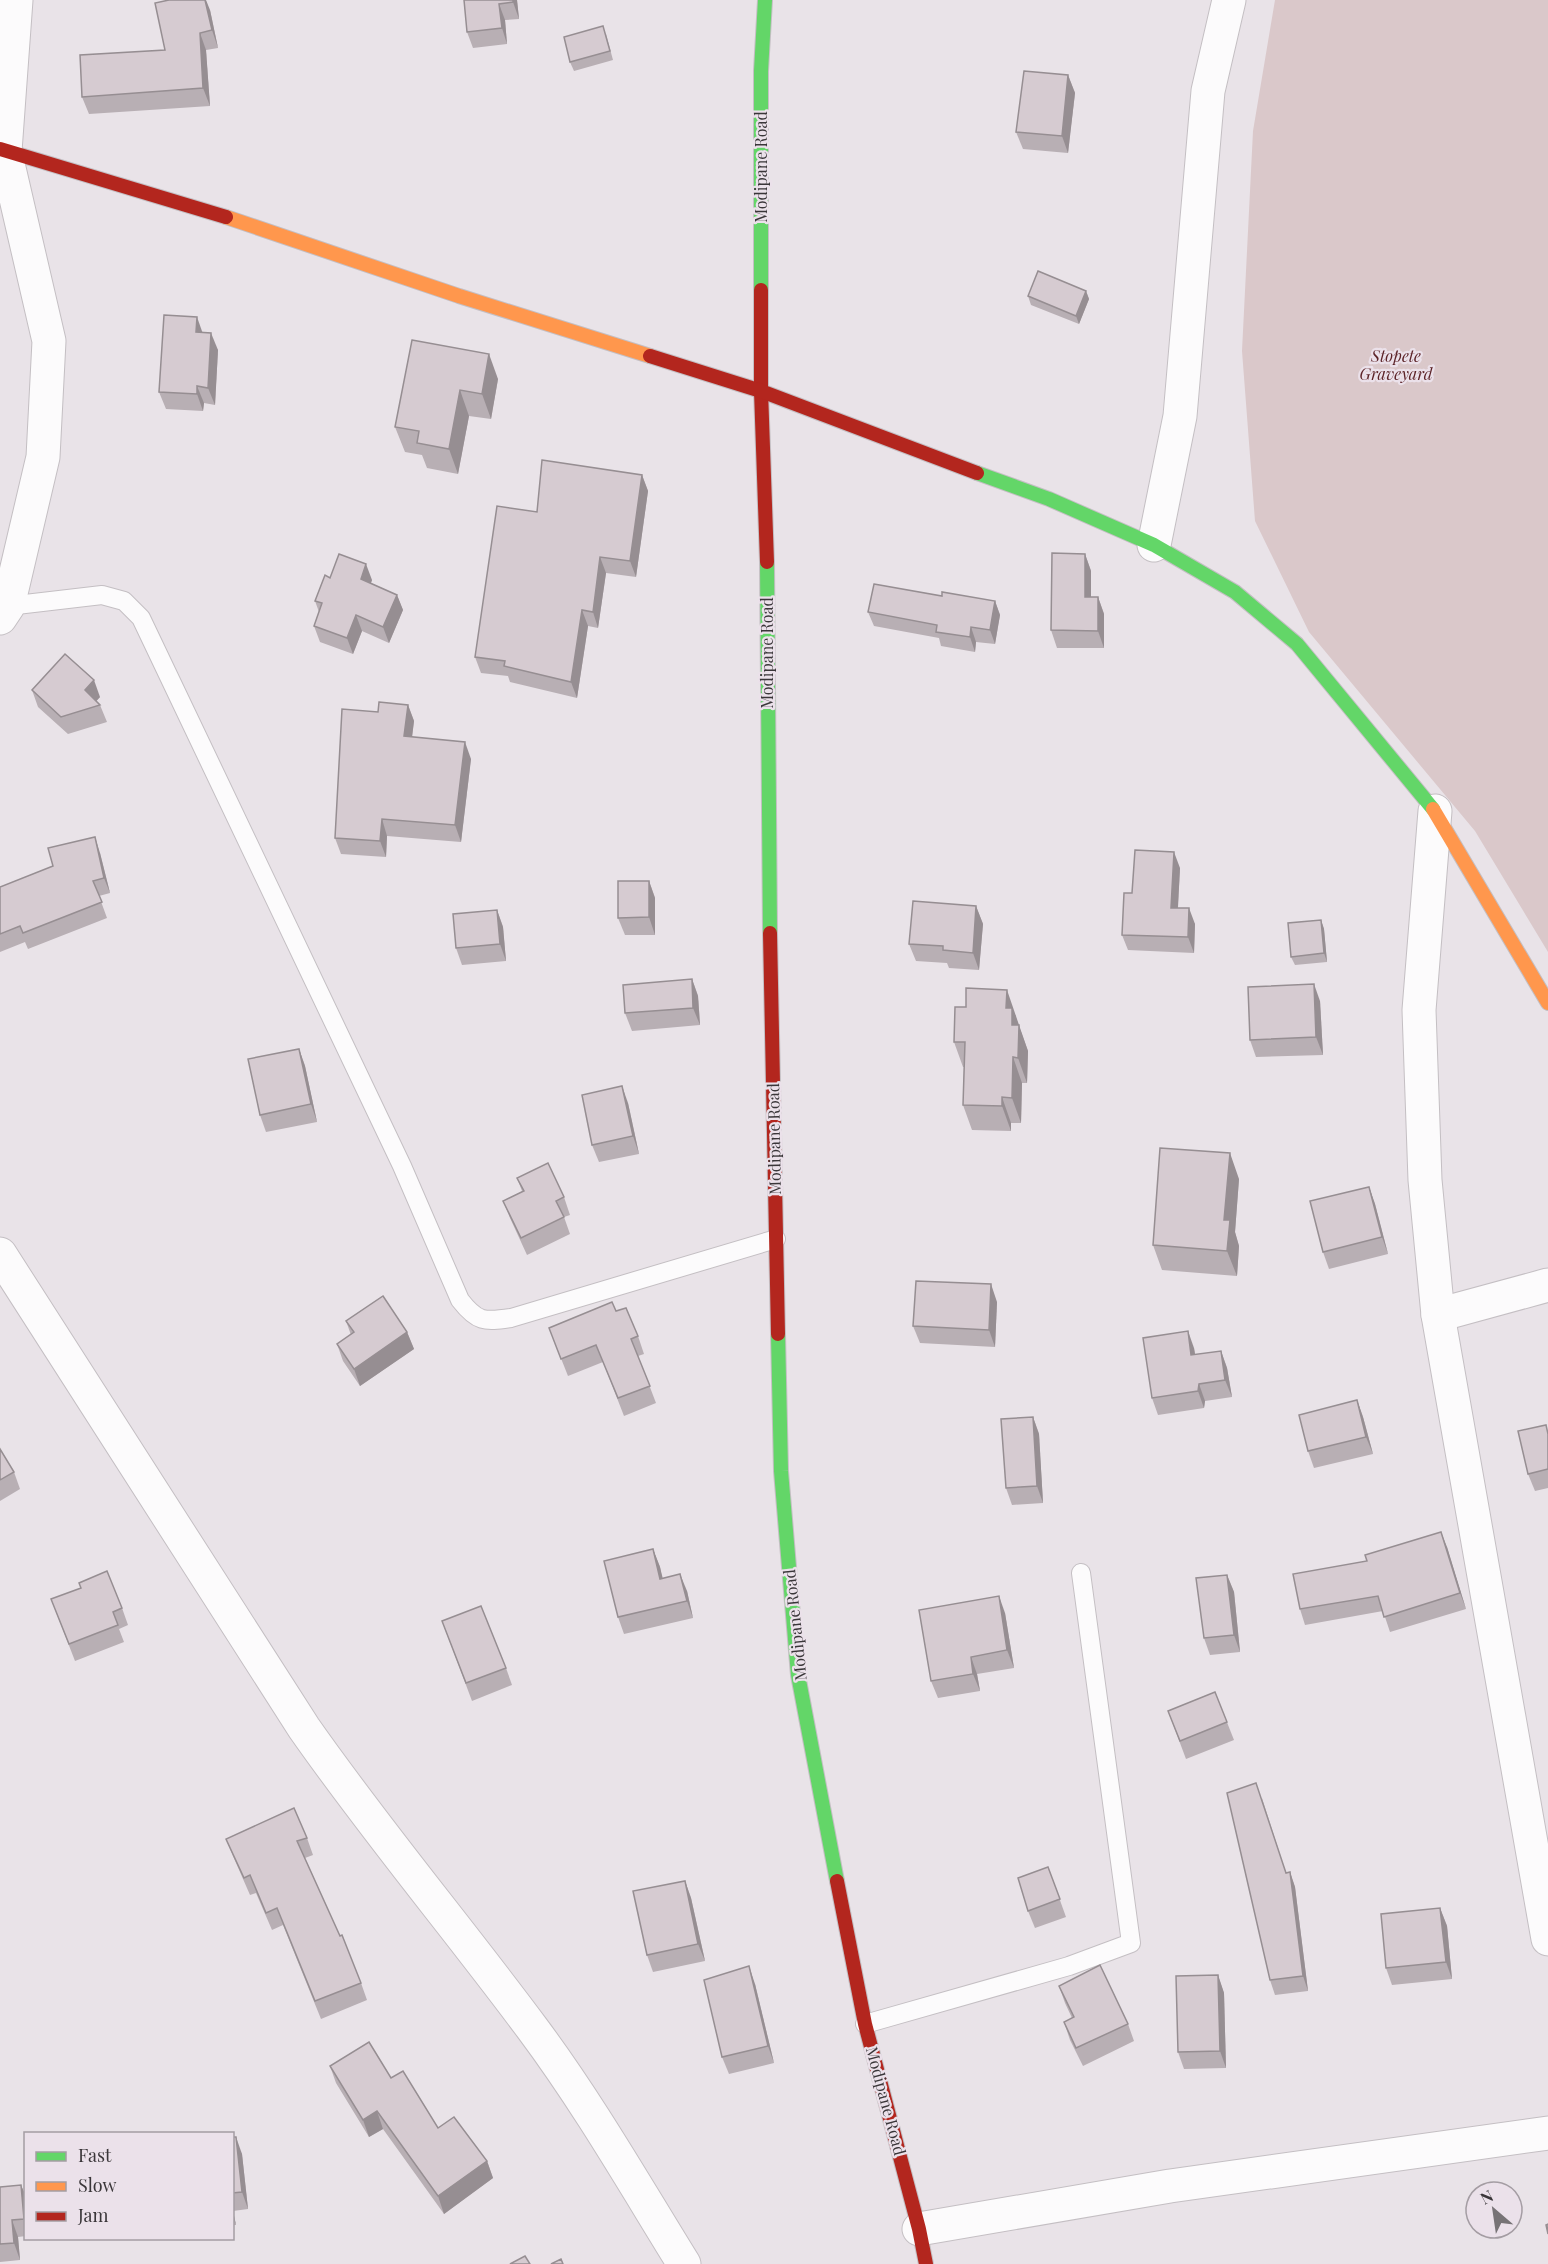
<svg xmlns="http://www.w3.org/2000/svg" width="1548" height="2264" font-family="'Playfair Display',serif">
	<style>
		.green { fill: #dac8ca }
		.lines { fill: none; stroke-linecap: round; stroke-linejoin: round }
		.lane-casing { stroke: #c4bfc3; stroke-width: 20 }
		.street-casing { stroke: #c4bfc3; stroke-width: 35 }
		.fast-casing { stroke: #c4bfc3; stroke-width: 16 }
		.slow-casing { stroke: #c4bfc3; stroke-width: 16 }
		.jam-casing { stroke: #c4bfc3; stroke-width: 16 }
		.lane { stroke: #fcfbfc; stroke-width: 18 }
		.street { stroke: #fcfbfc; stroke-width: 33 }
		.fast { stroke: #63d668; stroke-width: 14 }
		.slow { stroke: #ff974d; stroke-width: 14 }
		.jam { stroke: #b3261e; stroke-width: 14 }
		.wall { fill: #b8afb4 }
		.shaded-wall { fill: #968e92 }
		.building { fill: #d6cbd1; stroke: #968e92; stroke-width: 1.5 }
		.labels { text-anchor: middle; stroke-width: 4.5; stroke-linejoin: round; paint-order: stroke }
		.street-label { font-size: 16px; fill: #3a3639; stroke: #ebe1ea }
		.park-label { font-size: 16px; font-style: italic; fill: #5c2328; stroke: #ebe1ea }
	</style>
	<rect width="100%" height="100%" fill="#e9e3e8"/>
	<path class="green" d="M1275 0H1548V952L1475 831 1309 632 1255 521 1242 351 1253 131Z"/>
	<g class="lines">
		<g class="lane-casing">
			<g id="lane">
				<path d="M8 606 102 595 124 601 141 618 402 1166 460 1300C477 1322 484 1322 511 1318L776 1239"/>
				<path d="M865 2024 1069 1966 1131 1943 1081 1573"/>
			</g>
		</g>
		<g class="street-casing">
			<g id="street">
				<path d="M1154 545 1180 416 1208 91 1229 0"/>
				<path d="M0 618 8 606 43 457 49 341 5 151 16 0"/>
				<path d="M1435 811 1419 1010 1425 1180 1438 1315 1548 1939"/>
				<path d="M0 1254 304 1728C376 1831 457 1927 532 2028 588 2103 635 2185 684 2264"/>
				<path d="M1438 1315 1548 1285"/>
				<path d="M919 2229 1170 2186 1548 2133"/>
			</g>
		</g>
		<g class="fast-casing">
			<g id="fast">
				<path d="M761 290V71L765 0"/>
				<path d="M977 473 1049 499 1154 545 1235 592 1297 644 1433 809"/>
				<path d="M767 562 770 933"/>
				<path d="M778 1334 781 1471 798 1675 837 1881"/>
			</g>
		</g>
		<g class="slow-casing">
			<g id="slow">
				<path d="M226 217 459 296 650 356"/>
				<path d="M1433 809 1548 1003"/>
			</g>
		</g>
		<g class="jam-casing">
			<g id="jam">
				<path d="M0 149 226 217"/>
				<path d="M761 290V391L767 562"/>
				<path d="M650 356 761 391 977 473"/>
				<path d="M770 933 778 1334"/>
				<path d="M837 1881 865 2024 919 2229 926 2264"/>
			</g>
		</g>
		<use href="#lane" class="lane"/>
		<use href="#street" class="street"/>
		<use href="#fast" class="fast"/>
		<use href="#slow" class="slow"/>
		<use href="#jam" class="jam"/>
	</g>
	<g class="wall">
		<path d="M464 0H517L519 19 505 20 507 44 473 48 467 32Z"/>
		<path d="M210 10 218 48 206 50 210 106 89 114 82 97 165 50Z"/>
		<path d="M606 34 613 60 574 71 570 62Z"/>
		<path d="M1068 75 1075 93 1068 153 1023 149 1016 132Z"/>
		<path d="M1086 291 1089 299 1079 324 1031 305 1028 296Z"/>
		<path d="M202 332 218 350 215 405 204 403 203 411 166 409 159 392Z"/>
		<path d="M412 340 498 379 491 419 469 416 458 474 427 468 422 455 405 452 395 427Z"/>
		<path d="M642 475 648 491 636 577 606 573 598 628 588 626 577 698 510 682 508 676 481 673 475 657Z"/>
		<path d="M1085 554 1091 571V597H1098L1104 614V648H1057L1051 630Z"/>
		<path d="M330 578 372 580 371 583 397 595 403 610 389 643 362 631 353 654 320 642 314 626 319 612 315 601Z"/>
		<path d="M942 596 995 601 1000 615 995 644 976 642 975 652 941 646 939 638 874 626 868 612Z"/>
		<path d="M32 690 100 697 96 701 100 705 107 722 68 734 38 707Z"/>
		<path d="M408 705 414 721 412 737 471 759 461 842 387 836 386 857 341 854 335 838 378 712Z"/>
		<path d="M100 853 110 893 99 896 107 918 28 949 25 942 0 952V887L53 866Z"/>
		<path d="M1180 868 1178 908 1195 924 1194 953 1128 950 1122 935 1132 893Z"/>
		<path d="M649 881 655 898V935H625L618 918Z"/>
		<path d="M976 906 983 924 979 970 949 968 947 963 916 961 909 944Z"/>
		<path d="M497 910 503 927 506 961 462 965 456 948Z"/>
		<path d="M1321 920 1324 929 1327 962 1295 965 1291 957Z"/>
		<path d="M692 979 698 996 700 1025 632 1031 625 1013Z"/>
		<path d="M1320 1001 1323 1055 1256 1057 1250 1040Z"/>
		<path d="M1016 1015V1018L1028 1051 1027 1083H1022L1021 1123H1011V1131L972 1130 963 1105 964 1067H963L954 1042Z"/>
		<path d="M299 1049 305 1066 317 1122 266 1132 260 1115Z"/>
		<path d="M628 1103 639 1154 599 1162 592 1145Z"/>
		<path d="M517 1178 564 1197 570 1215 564 1217 570 1234 527 1255 510 1218 503 1201 522 1191Z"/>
		<path d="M1239 1179 1235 1232 1239 1246 1237 1276 1162 1270 1153 1245Z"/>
		<path d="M1369 1187 1375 1204 1388 1254 1329 1269 1323 1252Z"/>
		<path d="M997 1302 995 1347 920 1343 913 1326Z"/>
		<path d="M616 1311 638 1336 644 1354 638 1356 656 1403 624 1416 603 1362 568 1376 549 1328Z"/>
		<path d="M346 1321 407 1332 414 1349 360 1386 343 1361 337 1344 351 1335Z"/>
		<path d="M1194 1348 1195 1355 1221 1351 1227 1368 1232 1397 1205 1401 1204 1408 1158 1415 1152 1398Z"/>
		<path d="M1357 1400 1363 1417 1373 1454 1314 1468 1308 1451Z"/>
		<path d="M1033 1417 1039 1434 1043 1503 1012 1505 1006 1488Z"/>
		<path d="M1548 1431V1488L1535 1491 1528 1474Z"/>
		<path d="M0 1449 14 1472 20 1489 0 1501Z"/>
		<path d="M1447 1547 1466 1609 1390 1632 1383 1611 1305 1625 1300 1609Z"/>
		<path d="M653 1549 660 1567 662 1578 687 1591 693 1618 624 1634 618 1617Z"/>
		<path d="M1227 1575 1234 1592 1240 1652 1210 1655 1204 1638Z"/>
		<path d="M51 1599 122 1608 128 1625 119 1629 124 1642 75 1661Z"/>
		<path d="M1005 1613 1014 1668 977 1674 980 1691 938 1698 931 1681Z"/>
		<path d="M442 1621 506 1668 512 1685 472 1701Z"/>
		<path d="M1215 1692 1234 1740 1186 1759 1168 1711Z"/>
		<path d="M1262 1798 1286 1873 1290 1872 1295 1887 1308 1991 1275 1995 1270 1980Z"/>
		<path d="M307 1838 313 1855 305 1858 361 1983 367 2000 321 2019 283 1925 272 1930 256 1893 250 1895 233 1856 226 1839Z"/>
		<path d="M1048 1867 1066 1917 1035 1928 1028 1911Z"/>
		<path d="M685 1881 691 1898 705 1961 653 1972 647 1955Z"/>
		<path d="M1440 1908 1447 1926 1452 1979 1392 1985 1386 1968Z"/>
		<path d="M1218 1975 1224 1993 1226 2068 1184 2069 1178 2052Z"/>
		<path d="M755 1984 774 2063 729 2074 722 2057Z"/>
		<path d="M1059 1986 1128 2024 1134 2041 1083 2066 1070 2040 1064 2022 1072 2018 1065 2003Z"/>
		<path d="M330 2066 391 2078 438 2128 487 2161 493 2178 444 2214 383 2129 369 2137 336 2083Z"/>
		<path d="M232 2137 242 2154 248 2209 233 2211 236 2225H232Z"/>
		<path d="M21 2185 26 2197V2236L18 2237 20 2260 0 2262V2187Z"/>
	</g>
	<g class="shaded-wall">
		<path d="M205 0H206L210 10 218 48 212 30Z"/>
		<path d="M513 0H517L519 19 513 2Z"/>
		<path d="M499 4 505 20 507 44 502 28Z"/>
		<path d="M200 33 206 50 210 106 203 88Z"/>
		<path d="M1068 75 1075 93 1068 153 1062 136Z"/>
		<path d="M1086 291 1089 299 1079 324 1076 316Z"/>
		<path d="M197 317 203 334 196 332Z"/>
		<path d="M211 333 218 350 215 405 208 388Z"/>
		<path d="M489 354 498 379 491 419 482 394Z"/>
		<path d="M197 386 204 403 203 411 197 394Z"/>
		<path d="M460 390 469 416 458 474 449 449Z"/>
		<path d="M642 475 648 491 636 577 630 561Z"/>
		<path d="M1085 554 1091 571V614L1085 597Z"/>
		<path d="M600 557 606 573 598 628 593 612Z"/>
		<path d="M366 564 372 580 366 595 361 579Z"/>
		<path d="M397 595 403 610 389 643 383 627Z"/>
		<path d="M1098 597 1104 614V648L1098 631Z"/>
		<path d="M995 601 1000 615 995 644 990 630Z"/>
		<path d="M582 610 588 626 577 698 571 682Z"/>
		<path d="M356 615 362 631 353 654 347 638Z"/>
		<path d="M971 627 976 642 975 652 970 637Z"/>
		<path d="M94 680 100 697 91 707 85 690Z"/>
		<path d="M408 705 414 721 410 753 404 736Z"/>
		<path d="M465 742 471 759 461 842 455 825Z"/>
		<path d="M382 819 387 836 386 857 380 841Z"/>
		<path d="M95 837 100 853 110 893 104 878Z"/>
		<path d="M1174 852 1180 868 1177 923 1171 908Z"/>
		<path d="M649 881 655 898V935L649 917Z"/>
		<path d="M976 906 983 924 979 970 973 953Z"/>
		<path d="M1189 908 1195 924 1194 953 1188 937Z"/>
		<path d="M497 910 503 927 506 961 500 944Z"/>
		<path d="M1321 920 1324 929 1327 962 1324 953Z"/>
		<path d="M692 979 698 996 700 1025 693 1008Z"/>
		<path d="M1314 984 1320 1001 1323 1055 1316 1037Z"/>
		<path d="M1007 990 1028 1051 1027 1083 1018 1058 1006 1008Z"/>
		<path d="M299 1049 305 1066 317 1122 311 1104Z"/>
		<path d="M1013 1057 1022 1083 1021 1123 1012 1098Z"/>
		<path d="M622 1086 628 1103 639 1154 633 1136Z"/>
		<path d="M1002 1097 1011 1123V1131L1002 1106Z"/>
		<path d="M1230 1153 1239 1179 1235 1232 1239 1246 1237 1276 1227 1251 1224 1220Z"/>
		<path d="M1369 1187 1375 1204 1388 1254 1382 1237Z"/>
		<path d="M991 1284 997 1302 995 1347 989 1330Z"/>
		<path d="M1188 1331 1194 1348 1198 1372 1191 1355Z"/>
		<path d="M407 1332 414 1349 360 1386 354 1369Z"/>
		<path d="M1221 1351 1227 1368 1232 1397 1225 1380Z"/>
		<path d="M1199 1384 1205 1401 1204 1408 1198 1391Z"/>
		<path d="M1357 1400 1363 1417 1373 1454 1366 1437Z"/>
		<path d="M1033 1417 1039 1434 1043 1503 1037 1486Z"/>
		<path d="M1441 1532 1447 1547 1466 1609 1460 1593Z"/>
		<path d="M653 1549 660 1567 667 1596 660 1579Z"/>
		<path d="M680 1574 687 1591 693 1618 687 1601Z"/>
		<path d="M1227 1575 1234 1592 1240 1652 1234 1635Z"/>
		<path d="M999 1596 1005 1613 1014 1668 1007 1650Z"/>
		<path d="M971 1657 977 1674 980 1691 973 1674Z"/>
		<path d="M1290 1872 1295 1887 1308 1991 1303 1976Z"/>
		<path d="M685 1881 691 1898 705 1961 698 1944Z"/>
		<path d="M1440 1908 1447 1926 1452 1979 1446 1962Z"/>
		<path d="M749 1966 755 1984 774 2063 768 2046Z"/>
		<path d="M1218 1975 1224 1993 1226 2068 1220 2051Z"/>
		<path d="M377 2111 383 2129 369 2137 363 2120Z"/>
		<path d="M236 2137 242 2154 248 2209 242 2192Z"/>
		<path d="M487 2161 493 2178 444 2214 438 2196Z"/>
		<path d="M21 2185 26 2197V2222L24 2219Z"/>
		<path d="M232 2208 233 2211 236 2225 232 2216Z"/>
		<path d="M12 2220 18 2237 20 2260 14 2243Z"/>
	</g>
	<g class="building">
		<path d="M169 0H205L212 30 200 33 203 88 82 97 80 55 165 50 155 3Z"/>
		<path d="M464 0H513V2L499 4 502 28 467 32Z"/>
		<path d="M603 26 610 51 570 62 564 37Z"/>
		<path d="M1024 71 1068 75 1062 136 1016 132Z"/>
		<path d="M1038 271 1086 291 1076 316 1028 296Z"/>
		<path d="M164 315 197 317 196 332 211 333 208 388 197 386V394L159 392Z"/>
		<path d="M412 340 489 354 482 394 460 390 449 449 417 443 419 431 395 427Z"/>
		<path d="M542 460 642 475 630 561 600 557 593 612 582 610 571 682 504 666 505 661 475 657 497 506 537 512Z"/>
		<path d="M1052 553 1085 554V597H1098V631L1051 630Z"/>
		<path d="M339 554 366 564 361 579 397 595 383 627 356 615 347 638 314 626 322 603 315 601 325 575 330 578Z"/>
		<path d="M874 584 942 596V592L995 601 990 630 971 627 970 637 936 632 937 625 868 612Z"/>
		<path d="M65 654 94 680 85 690 100 705 61 717 32 690Z"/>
		<path d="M379 702 408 705 404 736 465 742 455 825 382 819 380 841 335 838 342 709 378 712Z"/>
		<path d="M95 837 104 878 93 881 102 902 23 933 20 926 0 934V887L53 866 48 848Z"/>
		<path d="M1135 850 1174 852 1171 908H1189L1188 937 1122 935 1124 893H1132Z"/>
		<path d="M618 881H649V917L618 918Z"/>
		<path d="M913 901 976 906 973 953 943 950V946L909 944Z"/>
		<path d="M497 910 500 944 456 948 453 914Z"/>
		<path d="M1321 920 1324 953 1291 957 1288 923Z"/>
		<path d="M692 979 693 1008 625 1013 623 985Z"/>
		<path d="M1314 984 1316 1037 1250 1040 1248 987Z"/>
		<path d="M966 988 1007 990 1006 1008H1012V1025H1019L1018 1058 1013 1057 1012 1098 1002 1097V1106L963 1105 965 1042H954L955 1007H966Z"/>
		<path d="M299 1049 311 1104 260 1115 248 1059Z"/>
		<path d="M622 1086 633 1136 592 1145 582 1095Z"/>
		<path d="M1160 1148 1230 1153 1224 1220H1230L1227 1251 1153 1245Z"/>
		<path d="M548 1163 564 1197 556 1201 564 1217 521 1238 503 1201 524 1191 517 1178Z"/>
		<path d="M1369 1187 1382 1237 1323 1252 1310 1201Z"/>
		<path d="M916 1281 991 1284 989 1330 913 1326Z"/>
		<path d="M383 1296 407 1332 354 1369 337 1344 354 1332 346 1321Z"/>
		<path d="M612 1302 616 1311 626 1308 638 1336 631 1339 650 1386 618 1398 596 1345 561 1359 549 1328Z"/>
		<path d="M1188 1331 1191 1355 1221 1351 1225 1380 1199 1384 1198 1391 1152 1398 1143 1338Z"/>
		<path d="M1357 1400 1366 1437 1308 1451 1299 1415Z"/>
		<path d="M1033 1417 1037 1486 1006 1488 1001 1419Z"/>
		<path d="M1546 1425 1548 1434V1469L1528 1474 1518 1431Z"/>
		<path d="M0 1449 14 1472 0 1480Z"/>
		<path d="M1441 1532 1460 1593 1384 1617 1378 1596 1300 1609 1293 1574 1367 1561 1365 1555Z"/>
		<path d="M653 1549 660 1579 680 1574 687 1601 618 1617 604 1561Z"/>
		<path d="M107 1571 122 1608 113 1612 118 1625 69 1644 51 1599 81 1588 79 1583Z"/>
		<path d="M1227 1575 1234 1635 1204 1638 1196 1578Z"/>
		<path d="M999 1596 1007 1650 971 1657 973 1674 931 1681 919 1610Z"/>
		<path d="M481 1606 506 1668 466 1683 442 1621Z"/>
		<path d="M1215 1692 1227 1722 1180 1741 1168 1711Z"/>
		<path d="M1256 1783 1286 1873 1290 1872 1303 1976 1270 1980 1227 1793Z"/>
		<path d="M294 1808 307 1838 297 1841 340 1936 342 1935 361 1983 315 2001 277 1908 266 1913 250 1875 244 1878 226 1839Z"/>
		<path d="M1048 1867 1060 1899 1028 1911 1018 1878Z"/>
		<path d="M685 1881 698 1944 647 1955 633 1891Z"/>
		<path d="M1440 1908 1446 1962 1386 1968 1381 1914Z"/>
		<path d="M1100 1965 1128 2024 1076 2048 1064 2022 1074 2017 1059 1986Z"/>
		<path d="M749 1966 768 2046 722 2057 704 1980Z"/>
		<path d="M1218 1975 1220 2051 1178 2052 1176 1976Z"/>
		<path d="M369 2042 391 2078 403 2071 438 2128 454 2117 487 2161 438 2196 377 2111 363 2120 330 2066Z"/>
		<path d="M232 2137H236L242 2192 232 2193Z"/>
		<path d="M21 2185 24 2219 12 2220 14 2243 0 2244V2187Z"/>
		<path d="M1548 2224V2234L1546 2225Z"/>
		<path d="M525 2256 530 2264H510Z"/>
		<path d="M561 2259 563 2264H551Z"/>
	</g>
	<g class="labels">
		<g class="street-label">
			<text transform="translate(761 167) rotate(-90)" y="6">Modipane Road</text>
			<text transform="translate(767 653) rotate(-90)" y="6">Modipane Road</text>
			<text transform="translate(774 1139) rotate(-91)" y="6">Modipane Road</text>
			<text transform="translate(795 1625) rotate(-96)" y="6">Modipane Road</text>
			<text transform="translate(886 2101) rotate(75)" y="6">Modipane Road</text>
		</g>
		<g class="park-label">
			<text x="1396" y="362">Stopete<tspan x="1396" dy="18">Graveyard</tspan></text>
		</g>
	</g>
	<rect x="24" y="2132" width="210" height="108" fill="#ebe1ea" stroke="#a49da3" stroke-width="1.5"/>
	<rect x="36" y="2152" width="30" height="9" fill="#63d668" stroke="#a49da3" stroke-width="1.5"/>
	<text x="78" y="2162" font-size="18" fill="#3a3639">Fast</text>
	<rect x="36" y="2182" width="30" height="9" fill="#ff974d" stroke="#a49da3" stroke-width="1.5"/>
	<text x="78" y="2192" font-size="18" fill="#3a3639">Slow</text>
	<rect x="36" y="2212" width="30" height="9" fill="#b3261e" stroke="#a49da3" stroke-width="1.5"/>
	<text x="78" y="2222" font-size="18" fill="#3a3639">Jam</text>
	<g transform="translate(1494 2210) rotate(331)"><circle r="28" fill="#ebe1ea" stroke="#a49da3" stroke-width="1.5"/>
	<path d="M0-4.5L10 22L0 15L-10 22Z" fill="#777376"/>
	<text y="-9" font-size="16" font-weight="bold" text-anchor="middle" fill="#3a3639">N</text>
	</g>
</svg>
